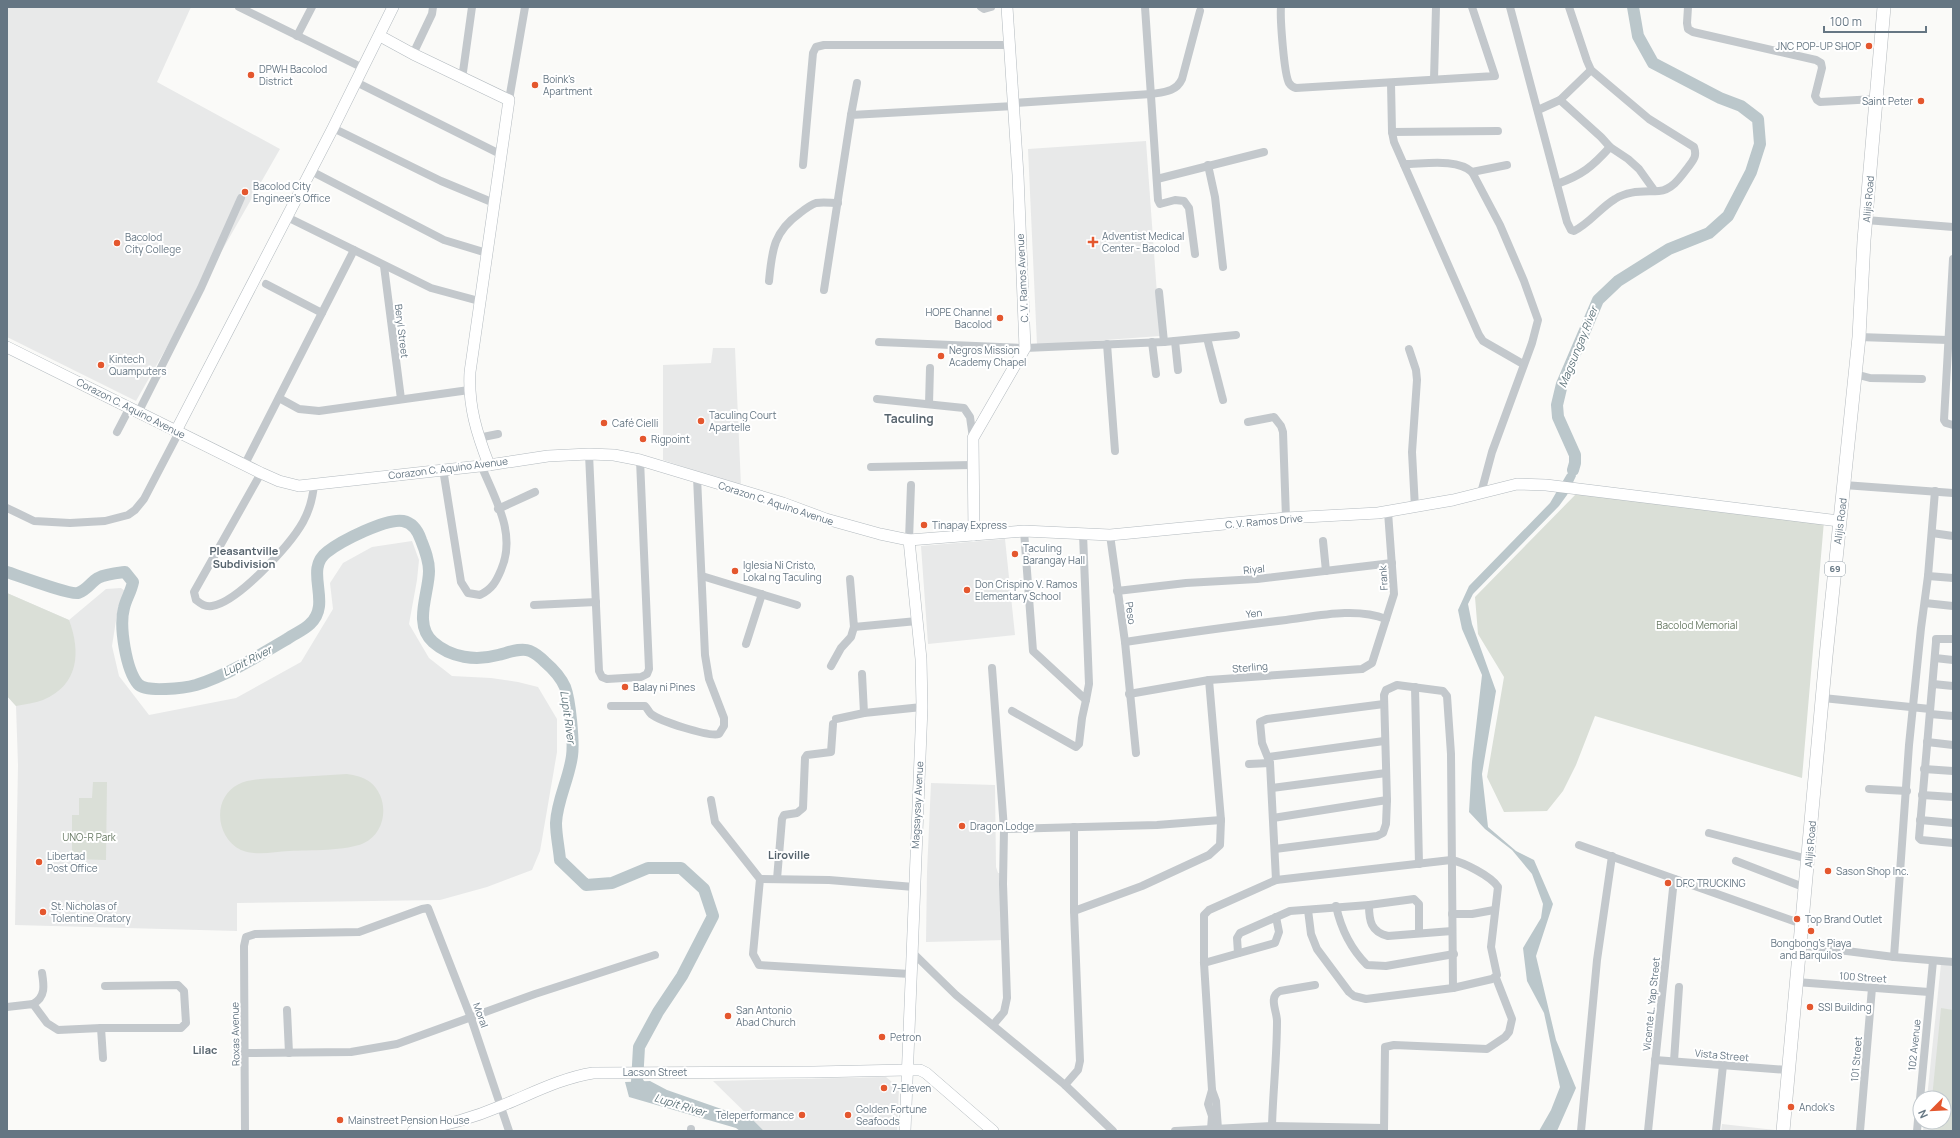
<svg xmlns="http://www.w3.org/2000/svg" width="1960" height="1138" font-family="Manrope,sans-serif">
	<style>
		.built { fill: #e8e9e9 }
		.green { fill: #dadfd7 }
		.water { fill: #bbc7cb }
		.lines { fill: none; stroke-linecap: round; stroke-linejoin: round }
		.river { stroke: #bbc7cb; stroke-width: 12 }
		.secondary-casing { stroke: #b3babf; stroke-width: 12 }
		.primary-casing { stroke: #b5babe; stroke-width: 14 }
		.street { stroke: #c3c8cc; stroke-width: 8 }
		.secondary { stroke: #fff; stroke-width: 11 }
		.primary { stroke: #fff; stroke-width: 13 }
		.poi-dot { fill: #e4572e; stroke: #fff; stroke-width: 1.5 }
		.labels { text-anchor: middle; stroke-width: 4; stroke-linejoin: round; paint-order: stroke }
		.shield { fill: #fff; stroke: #939fa8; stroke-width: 1 }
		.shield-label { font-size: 9px; font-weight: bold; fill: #657683 }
		.poi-label { font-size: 10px; fill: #657683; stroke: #fff; text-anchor: start }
		.street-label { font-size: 10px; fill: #657683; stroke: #fff }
		.park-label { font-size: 10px; fill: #687a64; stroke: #fff }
		.water-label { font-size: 11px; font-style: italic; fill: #60757c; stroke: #fff }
		.neighbourhood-label { font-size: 11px; font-weight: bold; fill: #57646e; stroke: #fff }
		.quarter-label { font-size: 12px; font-weight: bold; fill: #57646e; stroke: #fff }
	</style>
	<rect width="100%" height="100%" fill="#fafaf8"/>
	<g class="built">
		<path d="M7 7H191L157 82 280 149 136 401 7 337Z"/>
		<path d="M1146 141 1160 336 1037 345 1028 149Z"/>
		<path d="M713 348H735L741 486 663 460V365L711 363Z"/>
		<path d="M1005 539 1015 635 928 644 921 546Z"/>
		<path d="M412 541 419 560 417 580 409 624 429 658 452 676 491 678 518 682 538 687 557 719V752L540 851 532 870 487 887 440 900 237 903V931L15 925 18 765 16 706 7 696V593L69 620 106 589 121 588 125 591 117 614 112 646 119 676 149 715 236 698 301 662 333 609 330 583 343 563 372 547Z"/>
		<path d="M931 783 995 785 996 867 998 873H1004L1007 940 926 942 927 872Z"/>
		<path d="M1941 964 1953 966V1131H1923L1924 1122H1944V1098H1927Z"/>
		<path d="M886 1077 899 1088 897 1131H764L713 1081Z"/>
		<path d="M1722 1124 1775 1130V1131H1721Z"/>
	</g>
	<g class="green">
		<path d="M1577 493 1824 521 1802 778 1595 716 1576 765 1563 791 1547 811 1504 812 1487 777 1504 677 1478 634 1475 597Z"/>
		<path d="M7 593 69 620C81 652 79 685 43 700 35 703 25 704 16 706L7 696Z"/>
		<path d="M347 774C355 775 363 777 370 782 390 798 387 832 364 843 348 851 308 850 289 851 274 852 255 856 241 850 215 837 212 797 239 784 251 778 267 779 281 778 303 777 325 775 347 774Z"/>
		<path d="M93 782H107L106 860 72 859V815H79V798H92Z"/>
		<path d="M1941 1008 1953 1010V1131L1928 1129 1929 1122H1944V1098H1932Z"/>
	</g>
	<g class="water">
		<path d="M1573 470 1576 476 1567 495 1559 506 1473 594 1468 604 1472 624 1496 691 1482 774 1488 827 1516 851 1534 860 1553 904 1536 956 1556 1040 1576 1088 1557 1131H1539L1551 1110 1560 1087 1544 1013 1527 981 1523 948 1541 918 1543 904 1532 874 1512 850 1485 829 1469 812 1472 762 1482 675 1462 629 1458 610 1469 586 1550 503 1567 474Z"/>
		<path d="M650 1081 667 1090 753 1120 764 1131H740L736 1128 629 1097 625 1082Z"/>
	</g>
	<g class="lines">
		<g class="river">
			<path d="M1573 470 1575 463V455L1558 417 1557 405 1562 384 1598 300 1618 281 1669 249 1709 233 1728 216 1751 172 1760 144 1758 119 1741 106 1720 98 1653 63 1638 36 1633 7"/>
			<path d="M7 572C19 576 71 595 78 593 87 590 91 582 98 578 106 574 117 573 125 572L133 582C131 592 126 599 124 608 119 626 126 670 138 684 146 693 185 688 196 685 226 676 260 655 287 639 294 634 304 630 310 624 333 603 303 570 327 552 341 541 386 518 403 521 413 523 418 531 421 540 425 550 429 560 429 571 429 593 413 624 433 642 451 658 476 661 498 655 507 653 521 647 530 651 535 653 541 658 545 662 552 668 561 678 565 687 570 700 574 742 572 756 569 779 557 800 556 823 556 835 559 848 560 860L586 885 612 883 648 868H681L704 889 713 916 682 976 658 1012 639 1047 637 1082 647 1093"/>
		</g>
		<g class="secondary-casing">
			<g id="secondary">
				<path d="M380 36 413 54 509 100 470 372C468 406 477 434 489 465"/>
				<path d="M7 347 261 473 279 481 299 486 489 465 548 456 589 454 614 455 640 460 783 503 826 519 880 534 909 540 1024 531 1110 535 1286 518 1378 513 1453 500 1517 484 1546 485 1839 521"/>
				<path d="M176 431 333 128 393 7"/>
				<path d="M974 535 973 438 1025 348 1018 175 1007 7"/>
				<path d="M413 1131C444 1126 473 1118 501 1106 531 1094 561 1078 593 1073L814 1072 906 1070H920L926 1073 993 1131"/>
				<path d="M905 1131 922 707 921 659 909 540"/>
			</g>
		</g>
		<g class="primary-casing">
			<path id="primary" d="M1783 1131 1826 656 1859 337 1864 240 1884 7"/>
		</g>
		<g class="street">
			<path d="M239 7 363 68"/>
			<path d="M981 7 984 9 991 7"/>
			<path d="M1145 7 1158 200 1160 204 1175 200 1184 201 1189 208 1195 254"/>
			<path d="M1281 7C1280 18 1284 74 1289 83 1291 86 1292 87 1296 88L1495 76 1472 7"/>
			<path d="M1510 7 1567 222 1571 230 1574 231C1590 223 1600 208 1615 199 1629 190 1644 192 1659 191 1673 190 1682 175 1689 166 1694 159 1697 156 1694 147L1649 119 1591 70 1587 61 1569 7"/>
			<path d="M1688 7 1687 23 1688 29 1693 32 1816 60 1821 63 1822 68 1815 96 1817 100 1820 102 1876 99"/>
			<path d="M297 36 312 7"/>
			<path d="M413 54 432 14 433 7"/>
			<path d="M462 79 472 7"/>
			<path d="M1434 79 1436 7"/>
			<path d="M356 82 500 154"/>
			<path d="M1391 83 1392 132 1394 142 1479 335 1483 341 1523 364"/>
			<path d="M509 100 525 7"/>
			<path d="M1560 100 1601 137 1610 147 1628 159 1639 169 1654 190"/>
			<path d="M1014 103 1151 94C1164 92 1176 92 1182 79L1200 11"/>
			<path d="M1538 110 1560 100 1591 70"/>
			<path d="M851 115 857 83"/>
			<path d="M333 128 441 181 494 203"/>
			<path d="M1392 132 1498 131"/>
			<path d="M1404 164C1424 164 1457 158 1472 172L1500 225 1524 281 1538 320 1532 343 1492 452 1481 493"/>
			<path d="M803 165 813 53 816 47 824 45H1009"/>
			<path d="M1208 165 1215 197 1223 267"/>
			<path d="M311 171 444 240 487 253"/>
			<path d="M1472 172 1507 165"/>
			<path d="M1157 179 1264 152"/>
			<path d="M1557 184C1582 175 1592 167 1610 147"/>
			<path d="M287 217 431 288 479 301"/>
			<path d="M1866 220 1953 227"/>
			<path d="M1953 259 1944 420 1946 423 1953 425"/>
			<path d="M384 266 401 399"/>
			<path d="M769 281C772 251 773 232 800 213 805 209 810 205 816 203 823 202 831 203 838 203"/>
			<path d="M266 284 322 313"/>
			<path d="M824 290 851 115 1014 106"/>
			<path d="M1159 292 1164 342"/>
			<path d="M1859 337 1948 340"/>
			<path d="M1207 338 1223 400"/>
			<path d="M1175 341 1178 370"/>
			<path d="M879 342 1025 348 1164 342 1236 335"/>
			<path d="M1152 342 1156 374"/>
			<path d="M1107 344 1115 451"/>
			<path d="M1409 349 1416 370 1417 380 1412 452 1415 508"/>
			<path d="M1855 374 1870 378 1922 379"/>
			<path d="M279 398 299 409 319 411 469 390"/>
			<path d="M877 399 964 408 970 417 973 438"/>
			<path d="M929 404 930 368"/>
			<path d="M139 411 201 288 241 198"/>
			<path d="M1248 422 1274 417 1281 426 1283 432 1286 518"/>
			<path d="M117 432 130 407"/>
			<path d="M478 438 498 434"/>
			<path d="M589 454 599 671 602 677 607 679 641 677 647 674 649 669 640 460"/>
			<path d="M245 464 354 250"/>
			<path d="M871 467 972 465"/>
			<path d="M443 469 461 582 468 593 480 595C492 589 496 582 501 570 517 534 495 499 481 465"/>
			<path d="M261 473 194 592 196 600C201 604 205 607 212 606 238 602 290 545 303 522 309 511 313 497 314 484"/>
			<path d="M1844 485 1953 493"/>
			<path d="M7 508 34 521 70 523 105 521 128 515 135 510 144 499 179 432"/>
			<path d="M498 509 535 492"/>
			<path d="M1024 531 1033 651 1086 700 1089 684 1083 534"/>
			<path d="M1932 533 1953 536"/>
			<path d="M1110 535 1125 642 1136 753"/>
			<path d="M909 540 911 485"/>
			<path d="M1323 541 1326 571"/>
			<path d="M702 576 797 605"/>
			<path d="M1928 576 1953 578"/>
			<path d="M850 579 854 627 917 621"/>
			<path d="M1117 591 1186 583 1257 579 1392 563"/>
			<path d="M1925 603 1953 606"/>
			<path d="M534 605 596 602"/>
			<path d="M1953 639H1936V642L1919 838 1921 840 1953 843"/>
			<path d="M1125 642C1178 634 1232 626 1286 620 1317 616 1356 607 1386 619"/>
			<path d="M746 644 762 594"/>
			<path d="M1935 658 1953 660"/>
			<path d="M831 666 841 648 851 637 854 627"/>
			<path d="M992 668 1004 829 1003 884 1007 998 1004 1012 993 1025"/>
			<path d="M862 674 864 713"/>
			<path d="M1933 684 1953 686"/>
			<path d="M1415 687 1419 864"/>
			<path d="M1129 694 1209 680 1362 669 1372 663 1394 594 1388 512"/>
			<path d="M1823 698 1930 709"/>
			<path d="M611 706H645C647 708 649 712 651 714 660 721 708 737 719 734L724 726V718L709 679 705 655 697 477"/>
			<path d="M1012 711 1076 747 1079 744 1082 718 1086 700"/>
			<path d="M1930 714 1953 716"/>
			<path d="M836 719 864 713 922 707"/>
			<path d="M1927 742 1953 745"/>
			<path d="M1268 757 1384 741"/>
			<path d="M1249 764 1270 763"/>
			<path d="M1924 769 1953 771"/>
			<path d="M1272 788 1386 773"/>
			<path d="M1869 789 1907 791"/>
			<path d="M1922 795 1953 797"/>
			<path d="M711 800 715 822 760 879 753 954 759 965 910 974"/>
			<path d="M1273 818 1387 800"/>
			<path d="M1920 820 1953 823"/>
			<path d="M1004 829 1157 825 1221 820"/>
			<path d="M1709 833 1808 859"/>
			<path d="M1579 845 1802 924"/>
			<path d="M1275 849 1377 836 1383 833 1386 824 1387 800 1384 695 1386 690 1397 685 1443 691 1447 696 1451 754 1453 988"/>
			<path d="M1736 861 1806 888"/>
			<path d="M760 879 829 880 914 887"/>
			<path d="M777 879 782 819 784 815 797 813 803 808 805 758 807 755 831 752 833 724"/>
			<path d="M1276 880 1270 763 1262 743 1260 722 1267 719 1384 704"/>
			<path d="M1369 905C1369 921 1371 932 1388 936L1452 931"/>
			<path d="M1336 906C1341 929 1350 948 1367 965L1386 966 1454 954"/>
			<path d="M1074 911V827"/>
			<path d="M1452 914H1472L1494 910"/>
			<path d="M1799 945 1894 957 1953 962"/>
			<path d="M913 953 956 995 1065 1085 1113 1131"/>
			<path d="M1238 953 1237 938 1240 933 1290 911 1369 905 1414 899 1419 904V932"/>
			<path d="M1894 957 1909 745 1921 628 1928 576 1935 491"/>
			<path d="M1204 963 1275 943 1279 932 1276 917"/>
			<path d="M1796 982 1929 992"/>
			<path d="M33 1004C46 997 44 985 42 973"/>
			<path d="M7 1007 33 1004 47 1023 58 1030 101 1028H181L186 1023 184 991 178 985 105 986"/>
			<path d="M287 1010 289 1053"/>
			<path d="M101 1028 103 1058"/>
			<path d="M245 1053 351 1052 397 1044 535 994 655 955"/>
			<path d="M1655 1060 1787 1070"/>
			<path d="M1674 1061 1679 987"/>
			<path d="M1065 1085 1078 1070 1080 1061 1074 911 1142 886 1209 855 1220 845 1221 820 1209 680"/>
			<path d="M1272 1126C1273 1091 1277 1056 1277 1021 1277 1011 1268 997 1280 991L1315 985"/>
			<path d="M1211 1129 1212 1116 1208 1104 1212 1090"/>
			<path d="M1218 1129 1216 1101 1212 1090 1204 963V915L1209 910 1276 880 1451 860C1463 862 1491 876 1498 887L1491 947 1497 975 1492 979 1453 988 1366 999 1354 996 1349 992 1317 949 1311 934 1308 910"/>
			<path d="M245 1131 244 946 246 937 255 934 359 932 422 909 428 908 471 1018 509 1131"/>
			<path d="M691 1131V1129"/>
			<path d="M1175 1131 1272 1126 1384 1128"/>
			<path d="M1384 1131 1385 1047 1394 1045 1487 1049 1505 1037 1509 1032 1512 1019 1496 978"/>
			<path d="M1581 1131 1597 960 1612 856"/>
			<path d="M1648 1131 1674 879"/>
			<path d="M1716 1131 1723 1065"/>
			<path d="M1860 1131 1872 988"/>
			<path d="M1917 1131 1933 961"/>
		</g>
		<use href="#secondary" class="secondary"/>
		<use href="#primary" class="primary"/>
	</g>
	<g class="poi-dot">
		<circle cx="1869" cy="46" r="4"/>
		<circle cx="251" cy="75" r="4"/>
		<circle cx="535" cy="85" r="4"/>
		<circle cx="1921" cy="101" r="4"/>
		<circle cx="245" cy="192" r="4"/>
		<path d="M1091 236h4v4h4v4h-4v4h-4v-4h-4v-4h4z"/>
		<circle cx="117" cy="243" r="4"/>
		<circle cx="1000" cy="318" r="4"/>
		<circle cx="941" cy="356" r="4"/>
		<circle cx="101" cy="365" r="4"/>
		<circle cx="701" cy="421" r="4"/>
		<circle cx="604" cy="423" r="4"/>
		<circle cx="643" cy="439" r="4"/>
		<circle cx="924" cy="525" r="4"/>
		<circle cx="1015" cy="554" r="4"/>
		<circle cx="735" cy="571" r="4"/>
		<circle cx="967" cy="590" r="4"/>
		<circle cx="625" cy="687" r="4"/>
		<circle cx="962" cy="826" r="4"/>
		<circle cx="39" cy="862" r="4"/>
		<circle cx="1828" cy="871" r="4"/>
		<circle cx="1668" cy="883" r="4"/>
		<circle cx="43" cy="912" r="4"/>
		<circle cx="1797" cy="919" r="4"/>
		<circle cx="1811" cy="931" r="4"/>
		<circle cx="1810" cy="1007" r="4"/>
		<circle cx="728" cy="1016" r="4"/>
		<circle cx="882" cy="1037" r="4"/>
		<circle cx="884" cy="1088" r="4"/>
		<circle cx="1791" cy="1107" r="4"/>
		<circle cx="802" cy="1115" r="4"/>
		<circle cx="848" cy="1115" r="4"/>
		<circle cx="340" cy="1120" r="4"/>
	</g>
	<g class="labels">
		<rect class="shield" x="1825" y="562" width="20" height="14" rx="3"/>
		<g class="shield-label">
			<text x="1835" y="572">69</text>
		</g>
		<g class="poi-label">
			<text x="1861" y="50" text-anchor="end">JNC POP-UP SHOP</text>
			<text x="259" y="73">DPWH Bacolod<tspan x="259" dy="12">District</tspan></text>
			<text x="543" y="83">Boink's<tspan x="543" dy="12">Apartment</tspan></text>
			<text x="1913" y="105" text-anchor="end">Saint Peter</text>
			<text x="253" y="190">Bacolod City<tspan x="253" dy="12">Engineer's Office</tspan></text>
			<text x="1102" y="240">Adventist Medical<tspan x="1102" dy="12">Center - Bacolod</tspan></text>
			<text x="125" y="241">Bacolod<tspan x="125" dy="12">City College</tspan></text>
			<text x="992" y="316" text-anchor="end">HOPE Channel<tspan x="992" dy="12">Bacolod</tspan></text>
			<text x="949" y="354">Negros Mission<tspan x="949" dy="12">Academy Chapel</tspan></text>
			<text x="109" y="363">Kintech<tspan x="109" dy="12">Quamputers</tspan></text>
			<text x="709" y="419">Taculing Court<tspan x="709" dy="12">Apartelle</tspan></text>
			<text x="612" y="427">Café Cielli</text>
			<text x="651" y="443">Rigpoint</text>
			<text x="932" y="529">Tinapay Express</text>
			<text x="1023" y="552">Taculing<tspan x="1023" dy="12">Barangay Hall</tspan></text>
			<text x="743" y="569">Iglesia Ni Cristo,<tspan x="743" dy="12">Lokal ng Taculing</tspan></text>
			<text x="975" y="588">Don Crispino V. Ramos<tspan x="975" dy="12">Elementary School</tspan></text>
			<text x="633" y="691">Balay ni Pines</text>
			<text x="970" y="830">Dragon Lodge</text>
			<text x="47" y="860">Libertad<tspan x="47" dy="12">Post Office</tspan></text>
			<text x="1836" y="875">Sason Shop Inc.</text>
			<text x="1676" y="887">DFC TRUCKING</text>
			<text x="51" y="910">St. Nicholas of<tspan x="51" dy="12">Tolentine Oratory</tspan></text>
			<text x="1805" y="923">Top Brand Outlet</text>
			<text x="1811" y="947" text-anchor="middle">Bongbong's Piaya<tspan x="1811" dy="12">and Barquilos</tspan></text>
			<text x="1818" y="1011">SSI Building</text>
			<text x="736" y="1014">San Antonio<tspan x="736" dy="12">Abad Church</tspan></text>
			<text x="890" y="1041">Petron</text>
			<text x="892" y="1092">7-Eleven</text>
			<text x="1799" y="1111">Andok's</text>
			<text x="856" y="1113">Golden Fortune<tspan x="856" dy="12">Seafoods</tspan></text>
			<text x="794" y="1119" text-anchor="end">Teleperformance</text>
			<text x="348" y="1124">Mainstreet Pension House</text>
		</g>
		<g class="street-label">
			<text transform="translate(1868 199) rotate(-85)" y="4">Alijis Road</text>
			<text transform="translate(1022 278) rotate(-93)" y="4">C. V. Ramos Avenue</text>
			<text transform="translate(402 331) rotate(83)" y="4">Beryl Street</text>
			<text transform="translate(131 408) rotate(27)" y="4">Corazon C. Aquino Avenue</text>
			<text transform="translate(448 468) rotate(-7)" y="4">Corazon C. Aquino Avenue</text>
			<text transform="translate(776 503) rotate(18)" y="4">Corazon C. Aquino Avenue</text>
			<text transform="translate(1264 521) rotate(-5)" y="4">C. V. Ramos Drive</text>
			<text transform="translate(1840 521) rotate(-83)" y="4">Alijis Road</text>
			<text transform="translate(1254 569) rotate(-5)" y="4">Riyal</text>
			<text transform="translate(1383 578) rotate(-94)" y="4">Frank</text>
			<text transform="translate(1131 613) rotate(82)" y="4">Peso</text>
			<text transform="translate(1254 613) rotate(-7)" y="4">Yen</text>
			<text transform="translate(1250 667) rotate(-5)" y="4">Sterling</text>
			<text transform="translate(917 805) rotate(-87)" y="4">Magsaysay Avenue</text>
			<text transform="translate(1810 844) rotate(-85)" y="4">Alijis Road</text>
			<text transform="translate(1863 977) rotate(4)" y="4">100 Street</text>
			<text transform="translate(1651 1004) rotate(-84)" y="4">Vicente L. Yap Street</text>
			<text transform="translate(481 1015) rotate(70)" y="4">Moral</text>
			<text transform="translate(235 1034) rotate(-91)" y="4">Roxas Avenue</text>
			<text transform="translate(1914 1045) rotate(-84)" y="4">102 Avenue</text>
			<text transform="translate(1722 1055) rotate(5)" y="4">Vista Street</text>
			<text transform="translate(1856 1059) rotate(-85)" y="4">101 Street</text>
			<text x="655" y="1076">Lacson Street</text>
		</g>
		<g class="park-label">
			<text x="1697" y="629">Bacolod Memorial</text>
			<text x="89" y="841">UNO-R Park</text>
		</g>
		<g class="water-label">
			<text transform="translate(1578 347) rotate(-68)" y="4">Magsungay River</text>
			<text transform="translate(247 661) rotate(-27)" y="4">Lupit River</text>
			<text transform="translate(568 717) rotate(82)" y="4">Lupit River</text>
			<text transform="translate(680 1105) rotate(17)" y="4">Lupit River</text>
		</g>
		<g class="neighbourhood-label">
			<text x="244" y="555">Pleasantville<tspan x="244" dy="13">Subdivision</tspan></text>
			<text x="789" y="859">Liroville</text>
			<text x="205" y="1054">Lilac</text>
		</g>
		<g class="quarter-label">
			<text x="909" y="423">Taculing</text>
		</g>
	</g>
	<rect width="1960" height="1138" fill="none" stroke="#657683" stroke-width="16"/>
	<g transform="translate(1932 1110) rotate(246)"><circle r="19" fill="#ffffff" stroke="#c1c8cd"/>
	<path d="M0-3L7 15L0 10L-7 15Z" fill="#e4572e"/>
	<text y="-6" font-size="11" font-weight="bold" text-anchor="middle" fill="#657683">N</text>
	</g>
	<path d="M1824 26v6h102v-6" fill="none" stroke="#657683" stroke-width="2"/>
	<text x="1830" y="26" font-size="12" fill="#657683" stroke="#ffffff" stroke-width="3" paint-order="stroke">100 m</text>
</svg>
